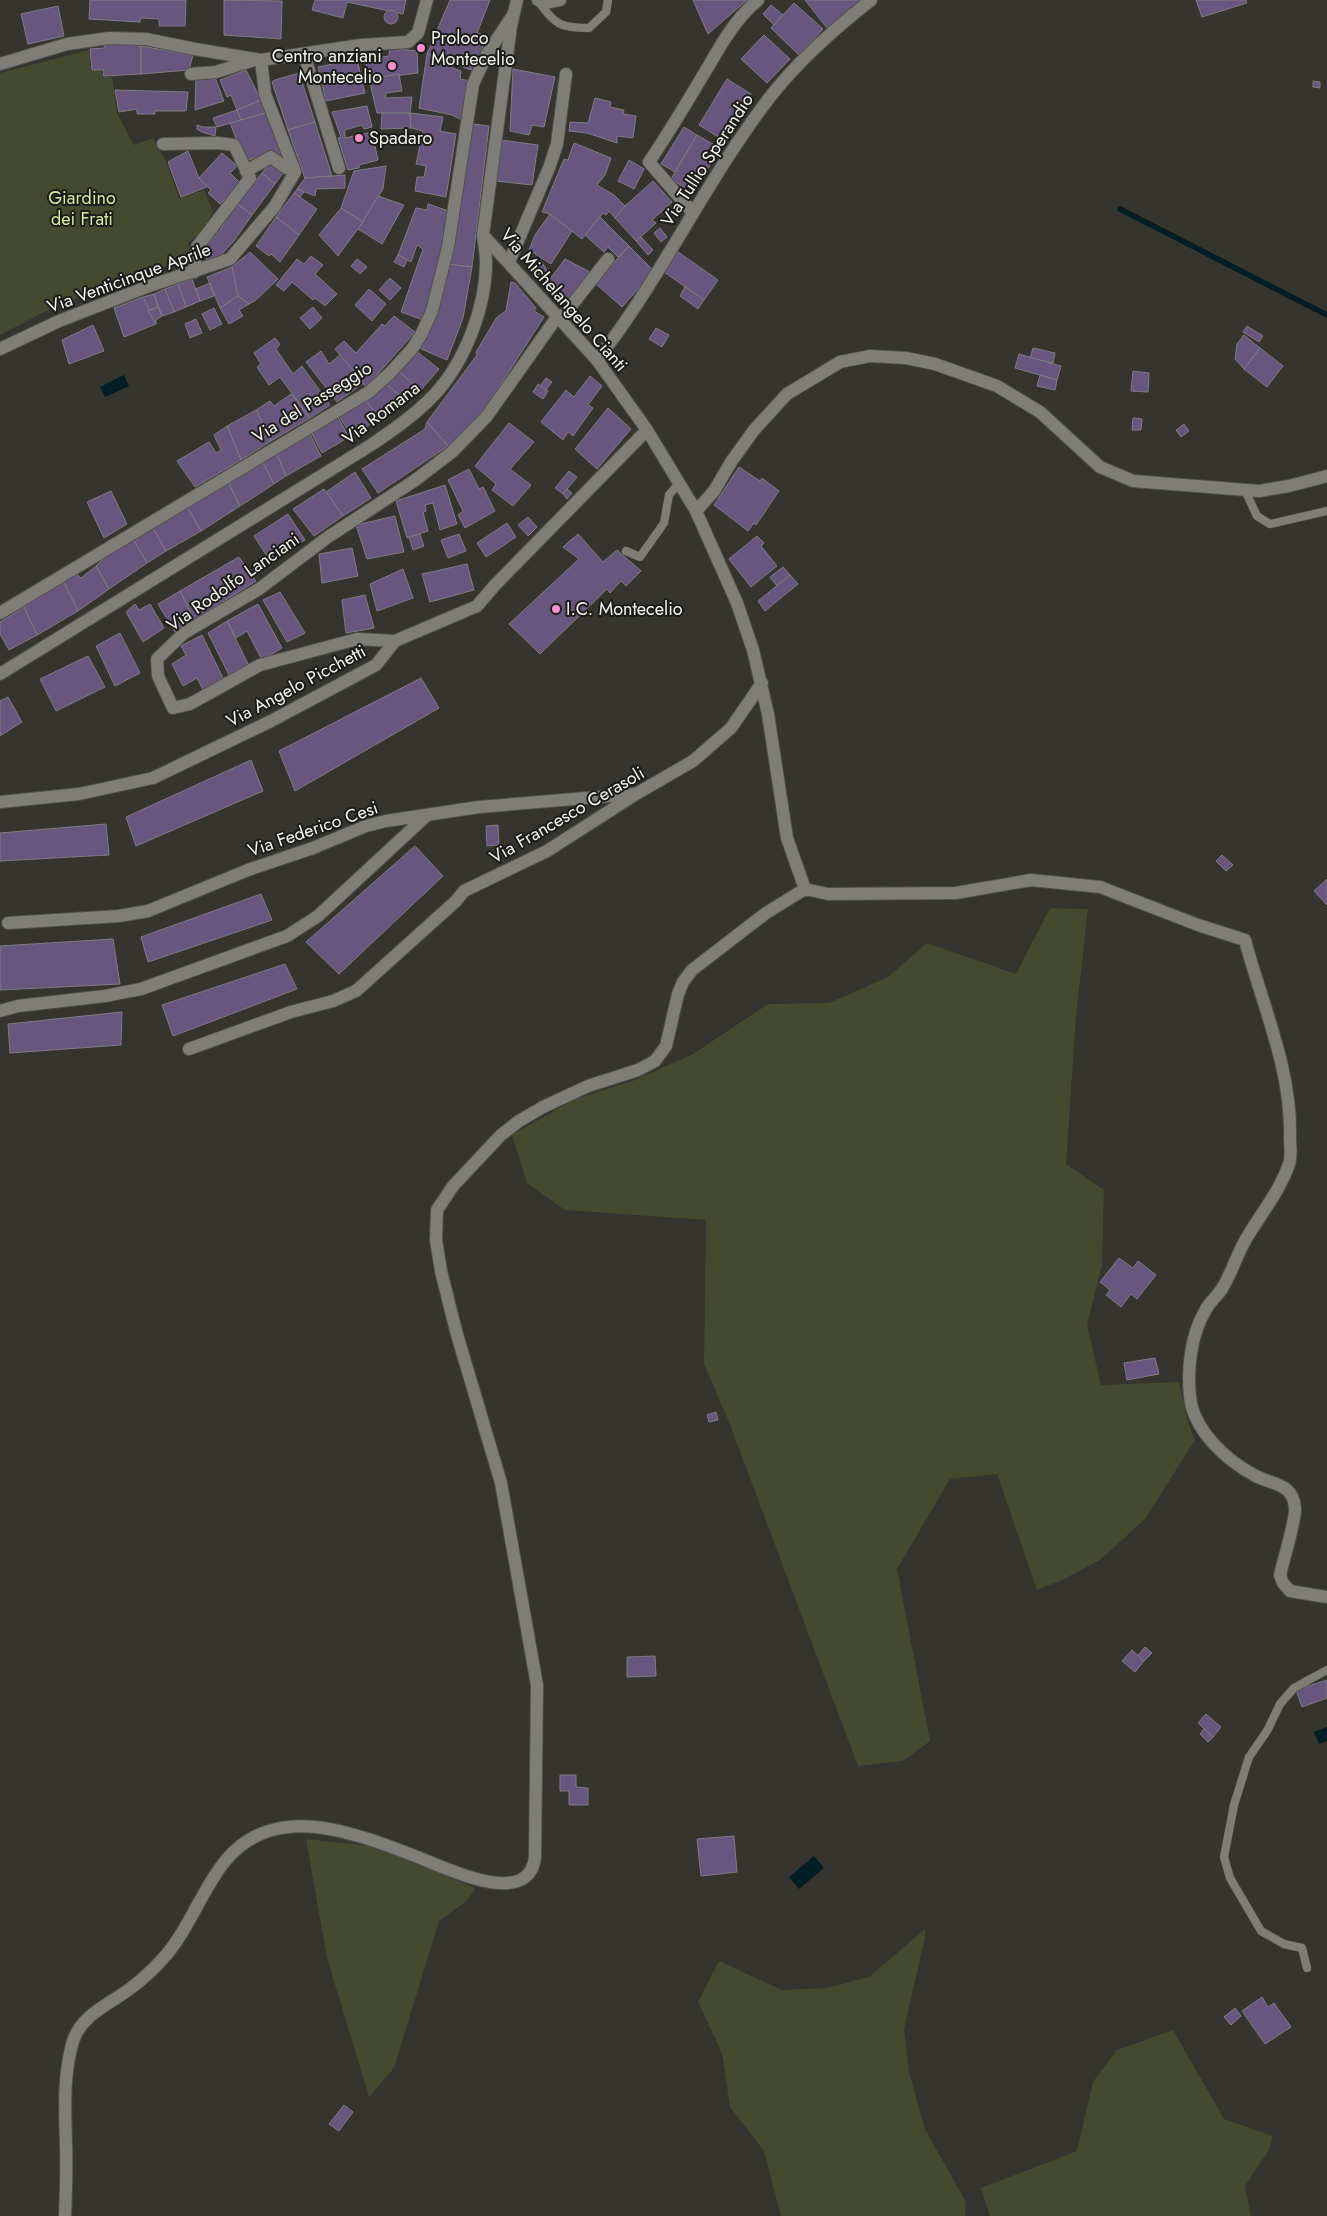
<svg xmlns="http://www.w3.org/2000/svg" width="1327" height="2216" font-family="Jost,sans-serif">
	<style>
		.green { fill: #434a2f }
		.water { fill: #001e23 }
		.lines { fill: none; stroke-linecap: round; stroke-linejoin: round }
		.stream { stroke: #001e23; stroke-width: 5.5 }
		.building { fill: #69567f; stroke: #7f7c82 }
		.service-casing { stroke: #50504b; stroke-width: 9 }
		.pedestrian-casing { stroke: #50504b; stroke-width: 14 }
		.minor-casing { stroke: #50504b; stroke-width: 14 }
		.tertiary-casing { stroke: #50504b; stroke-width: 14 }
		.service { stroke: #7f7d78; stroke-width: 8 }
		.pedestrian { stroke: #7f7d78; stroke-width: 12 }
		.minor { stroke: #7f7d78; stroke-width: 12 }
		.tertiary { stroke: #7f7d78; stroke-width: 12 }
		.poi-dot { fill: #f690cf; stroke: #1c1c19; stroke-width: 2 }
		.labels { text-anchor: middle; stroke-width: 4; stroke-linejoin: round; paint-order: stroke }
		.poi-label { font-size: 18px; fill: #f3f3ef; stroke: #1c1c19; text-anchor: start }
		.street-label { font-size: 18px; fill: #f3f3ef; stroke: #1c1c19 }
		.park-label { font-size: 18px; fill: #d6e9a0; stroke: #1c1c19 }
	</style>
	<rect width="100%" height="100%" fill="#35342f"/>
	<g class="green">
		<path d="M89 50 91 71H102V77H112L117 113 134 145 153 138 166 161 179 198 204 190 213 212 200 234 188 242 190 257 56 306 0 335V73Z"/>
		<path d="M1050 908 1088 909 1076 1016 1066 1164 1104 1190 1102 1266 1087 1325 1101 1385 1179 1382 1188 1422 1195 1440 1145 1519 1100 1560 1062 1580 1037 1590 997 1474 950 1479 897 1569 930 1741 903 1761 858 1766 729 1422 704 1364 706 1220 565 1210 527 1183 512 1135 575 1099 635 1080 693 1054 768 1004 829 1003 888 977 927 943 1016 974Z"/>
		<path d="M306 1839 371 1846 475 1888 468 1900 439 1921 394 2068 369 2097 327 1958Z"/>
		<path d="M925 1929V1937L904 2029 909 2072 925 2129 966 2202 965 2216H781L764 2151 730 2107 722 2053 698 2002 719 1961 782 1990 826 1988 869 1977Z"/>
		<path d="M1173 2030 1224 2119 1273 2136 1268 2151 1245 2186 1251 2216H990L981 2188 1077 2151 1093 2082 1117 2050Z"/>
	</g>
	<g class="water">
		<path d="M124 375 129 386 105 397 100 387Z"/>
		<path d="M1327 1727V1741L1319 1744 1314 1732Z"/>
		<path d="M814 1856 824 1868 799 1889 789 1877Z"/>
	</g>
	<g class="lines">
		<path class="stream" d="M1120 209 1327 315"/>
	</g>
	<g class="building">
		<path d="M90 0H186L185 26H159V19L141 18 140 22 89 19Z"/>
		<path d="M224 0 282 1 281 39 224 35Z"/>
		<path d="M315 0H406L403 14 347 2 343 18 312 10Z"/>
		<path d="M450 0H490L477 33 487 35 474 71 427 54Z"/>
		<path d="M693 0H747L708 34Z"/>
		<path d="M805 0H862L827 28Z"/>
		<path d="M1196 0H1246L1247 3 1202 17Z"/>
		<path d="M794 3 823 29 799 55 771 28Z"/>
		<path d="M771 5 783 15 774 25 763 14Z"/>
		<path d="M58 6 64 36 28 44 21 14Z"/>
		<circle cx="391" cy="17" r="7"/>
		<path d="M764 35 790 59 767 83 741 59Z"/>
		<path d="M105 42 141 46V74L103 76 104 70H92L90 49 104 48Z"/>
		<path d="M141 46 193 55 189 70 141 74Z"/>
		<path d="M390 48 417 51 418 73 369 79 365 60 389 56Z"/>
		<path d="M427 54 454 64 452 68 461 71 460 79 470 81 462 120 452 115 419 108Z"/>
		<path d="M357 59 365 93 326 101 318 67Z"/>
		<path d="M513 69 555 77 544 127 532 125 529 135 510 131Z"/>
		<path d="M246 70 261 100 237 110 231 95 227 97 220 80Z"/>
		<path d="M299 73 315 122 288 130 272 82 275 80Z"/>
		<path d="M399 74 402 91 386 93 385 98 412 97 410 113H377L369 79Z"/>
		<path d="M214 75 224 101 195 110 196 78Z"/>
		<path d="M727 79 751 94 723 140 699 125Z"/>
		<path d="M1313 81 1320 82V88L1313 87Z"/>
		<path d="M115 90 188 92 186 111H155V114H137V109L119 112Z"/>
		<path d="M595 98 611 102 610 107 624 110 623 114 636 116 633 138 617 136V143L587 133 569 131 570 122 588 123Z"/>
		<path d="M261 100 266 113 241 120 237 110Z"/>
		<path d="M367 106 372 127 364 129 362 125 345 130V138L372 132 378 160 359 165V168L348 170 338 138 341 137 332 112Z"/>
		<path d="M237 110 241 120 217 127 213 118Z"/>
		<path d="M266 113 284 159 272 153 245 161 230 123Z"/>
		<path d="M382 113H410L411 128 381 129Z"/>
		<path d="M410 113 443 117 440 131 456 134 446 197 415 191 417 177H424L426 166 416 164 423 131 411 128Z"/>
		<path d="M315 122 332 176 305 178 288 130Z"/>
		<path d="M473 124 489 126 472 267 447 264Z"/>
		<path d="M197 125 202 127H216L215 136 202 132 197 129Z"/>
		<path d="M684 127 697 135 675 172 661 164Z"/>
		<path d="M697 135 720 148 693 193 671 179Z"/>
		<path d="M501 140 538 145 532 185 496 181Z"/>
		<path d="M574 143 611 158 605 175 597 185 614 195 625 206 615 218 609 211 606 215 603 213 582 239 550 214 542 212 564 159 568 160Z"/>
		<path d="M188 151 199 178 209 186 181 197 168 162Z"/>
		<path d="M222 153 237 166 230 173 240 183 228 202 225 199 220 204 208 193 211 190 199 178Z"/>
		<path d="M272 160 285 170 275 184 262 173Z"/>
		<path d="M629 160 644 169 634 189 618 181Z"/>
		<path d="M386 166 383 189 363 222 341 208 354 171Z"/>
		<path d="M262 173 275 184 252 215 236 203Z"/>
		<path d="M345 175V188L316 189 315 196 297 189 305 178Z"/>
		<path d="M653 181 672 202 652 220 656 223 636 241 615 218 625 206Z"/>
		<path d="M297 189 304 192 300 197 294 193Z"/>
		<path d="M294 193 317 209 299 235 276 217Z"/>
		<path d="M378 196 404 205 382 244 358 229Z"/>
		<path d="M236 203 252 215 234 241 218 258 208 262 202 250 220 230Z"/>
		<path d="M428 204 449 211 447 241 434 290 423 320 401 312 423 249 417 245 411 262 398 255 416 208 427 210Z"/>
		<path d="M341 208 363 222 338 256 319 235Z"/>
		<path d="M550 214 572 231 551 264 529 250 535 235Z"/>
		<path d="M276 217 299 235 280 262 271 254 269 256 256 246Z"/>
		<path d="M600 217 629 246 618 257 608 247 604 252 585 235Z"/>
		<path d="M660 228 667 237 661 242 654 233Z"/>
		<path d="M641 237 653 250 648 255 636 241Z"/>
		<path d="M629 246 654 271 622 307 595 283Z"/>
		<path d="M250 252 278 279 256 300 249 304 238 296 232 267Z"/>
		<path d="M678 252 718 280 704 300 664 272Z"/>
		<path d="M398 255 407 260 404 267 394 262Z"/>
		<path d="M311 256 323 265 315 274 337 294 325 306 315 298 313 300 292 282 284 291 276 285 297 259 304 264Z"/>
		<path d="M357 259 367 267 360 274 351 266Z"/>
		<path d="M565 259 590 272 563 306 545 286Z"/>
		<path d="M541 261 549 273 538 281 530 269Z"/>
		<path d="M447 264 472 267 463 318 447 360 419 348 429 334Z"/>
		<path d="M232 267 238 296 220 308 207 277Z"/>
		<path d="M390 278 401 288 390 300 379 290Z"/>
		<path d="M192 279 200 301 186 307 178 284Z"/>
		<path d="M511 282 515 283 536 308 534 311 544 317 487 406 471 425 448 446 427 422 477 355 476 352 497 317 506 311Z"/>
		<path d="M210 283 214 296 200 301 196 289Z"/>
		<path d="M178 284 186 307 174 312 165 289Z"/>
		<path d="M685 287 704 300 698 309 680 296Z"/>
		<path d="M165 289 174 312 162 316 154 294Z"/>
		<path d="M369 289 386 304 372 321 355 305Z"/>
		<path d="M154 294 158 307 148 311 143 297Z"/>
		<path d="M238 296 249 304 239 310 243 316 229 324 220 308Z"/>
		<path d="M143 297 156 324 124 337 114 308Z"/>
		<path d="M158 307 162 316 156 320V324L148 311Z"/>
		<path d="M313 307 322 318 310 329 300 318Z"/>
		<path d="M214 308 222 324 210 330 202 314Z"/>
		<path d="M394 316 415 332 376 376 378 378 366 387 335 349 344 341 356 353 382 324 385 326Z"/>
		<path d="M196 319 202 333 190 338 185 324Z"/>
		<path d="M93 325 104 351 69 364 62 340Z"/>
		<path d="M1247 326 1263 336 1259 342 1243 332Z"/>
		<path d="M656 328 669 335 662 347 649 339Z"/>
		<path d="M1244 335 1260 348 1244 369 1235 359 1237 344Z"/>
		<path d="M275 338 280 344 276 349 293 374 302 366 330 405 310 418 280 377 269 385 257 367 261 364 254 353Z"/>
		<path d="M1033 348 1055 353 1053 363 1030 358Z"/>
		<path d="M1260 348 1283 366 1267 387 1244 369Z"/>
		<path d="M321 351 329 364 340 355 364 383 337 402 306 362Z"/>
		<path d="M416 351 439 369 420 391 398 370Z"/>
		<path d="M1019 354 1061 366 1057 380 1015 368Z"/>
		<path d="M398 370 420 391 406 401 386 384Z"/>
		<path d="M1133 371 1149 373 1148 392 1131 391Z"/>
		<path d="M1040 375 1057 380 1055 390 1037 386Z"/>
		<path d="M590 376 602 386 588 405 593 408 573 436 568 432 563 440 541 422 566 390 574 397Z"/>
		<path d="M546 378 552 382 546 390 540 386Z"/>
		<path d="M386 384 406 401 380 419 366 401Z"/>
		<path d="M538 384 548 391 543 399 533 392Z"/>
		<path d="M291 394 310 418 271 441 256 410 270 401 274 406Z"/>
		<path d="M366 401 380 419 351 435 339 416Z"/>
		<path d="M608 408 631 429 597 469 575 449Z"/>
		<path d="M256 410 271 441 241 460 227 426Z"/>
		<path d="M338 417 349 437 322 453 312 434Z"/>
		<path d="M1133 418 1142 419 1141 430H1132Z"/>
		<path d="M427 422 448 446 378 493 362 469 425 429Z"/>
		<path d="M509 423 534 442 510 469 531 485 513 506 492 490 496 484 475 466Z"/>
		<path d="M1184 424 1189 431 1181 437 1176 430Z"/>
		<path d="M227 426 241 460 195 487 177 461 209 442 216 453 221 450 214 435Z"/>
		<path d="M310 434 321 456 286 476 277 454Z"/>
		<path d="M277 454 286 476 274 484 262 461Z"/>
		<path d="M262 461 274 484 240 506 228 482Z"/>
		<path d="M739 467 760 481 762 478 779 491 756 525 754 523 748 531 714 505Z"/>
		<path d="M469 469 479 489 483 487 495 511 465 528 458 515 463 511 448 480Z"/>
		<path d="M569 471 577 477 563 494 555 488Z"/>
		<path d="M355 472 371 498 343 516 326 492Z"/>
		<path d="M228 482 240 506 201 531 187 507Z"/>
		<path d="M445 485 457 524 440 530 433 503 425 505 426 511 423 512 428 531 407 538 396 501Z"/>
		<path d="M324 489 343 516 314 536 293 509Z"/>
		<path d="M567 489 572 493 567 499 563 494Z"/>
		<path d="M111 491 127 524 104 538 87 502Z"/>
		<path d="M187 507 201 531 166 551 153 528Z"/>
		<path d="M288 514 305 540 271 562 254 536Z"/>
		<path d="M395 516 404 552 367 559 356 525Z"/>
		<path d="M528 517 537 527 528 536 518 525Z"/>
		<path d="M507 523 516 537 486 557 477 543Z"/>
		<path d="M153 528 166 551 147 563 133 539Z"/>
		<path d="M420 534 424 546 413 550 409 537Z"/>
		<path d="M459 534 466 551 448 558 441 540Z"/>
		<path d="M578 534 603 562 617 550 641 571 626 586 621 581 610 593 607 589 540 654 509 624 579 559 563 547Z"/>
		<path d="M757 536 764 543 761 546 777 566 751 587 729 559Z"/>
		<path d="M133 539 147 563 109 589 96 566 112 551Z"/>
		<path d="M352 548 358 576 322 583 319 554Z"/>
		<path d="M239 557 256 581 194 620 180 591Z"/>
		<path d="M467 564 474 590 430 602 422 574Z"/>
		<path d="M96 566 109 589 78 611 63 581 76 574 81 578Z"/>
		<path d="M783 567 790 575 777 586 770 577Z"/>
		<path d="M403 569 413 598 377 611 370 584Z"/>
		<path d="M790 575 798 584 765 611 758 601Z"/>
		<path d="M63 581 78 611 37 635 24 607Z"/>
		<path d="M180 591 194 620 175 632 158 604Z"/>
		<path d="M280 592 305 633 287 642 263 600Z"/>
		<path d="M365 595 374 628 346 633 342 600Z"/>
		<path d="M135 604 139 610 150 604 164 628 143 642 126 612Z"/>
		<path d="M258 604 282 648 262 660 247 631 236 638 227 621Z"/>
		<path d="M24 607 37 635 9 650 0 634V622Z"/>
		<path d="M227 621 250 668 230 677 208 633Z"/>
		<path d="M120 633 140 673 115 686 96 646Z"/>
		<path d="M202 635 224 680 203 690 197 678 183 686 172 664 186 655 181 646Z"/>
		<path d="M88 656 105 687 56 711 40 679Z"/>
		<path d="M421 678 439 708 295 791 279 751Z"/>
		<path d="M8 697 22 722 0 736V701Z"/>
		<path d="M251 760 263 791 136 846 126 817Z"/>
		<path d="M106 824 109 855 0 861V833Z"/>
		<path d="M498 825 499 845 487 846 486 826Z"/>
		<path d="M415 846 443 876 339 974 306 942Z"/>
		<path d="M1222 855 1233 865 1226 871 1216 861Z"/>
		<path d="M1327 879V905L1314 891Z"/>
		<path d="M261 894 272 920 148 962 141 937Z"/>
		<path d="M113 939 120 984 0 990V946Z"/>
		<path d="M285 964 297 989 173 1036 162 1005Z"/>
		<path d="M122 1012 121 1045 10 1053 8 1024Z"/>
		<path d="M1119 1258 1133 1268 1138 1261 1156 1275 1137 1299 1131 1294 1121 1307 1106 1295 1110 1290 1100 1282Z"/>
		<path d="M1155 1358 1159 1374 1127 1380 1124 1363Z"/>
		<path d="M716 1412 718 1420 709 1422 707 1415Z"/>
		<path d="M1145 1647 1152 1653 1144 1661 1138 1655Z"/>
		<path d="M1132 1650 1144 1661 1135 1672 1122 1661Z"/>
		<path d="M655 1656 656 1676 627 1677V1657Z"/>
		<path d="M1327 1680V1698L1302 1707 1296 1690Z"/>
		<path d="M1206 1714 1221 1727 1213 1737 1198 1723Z"/>
		<path d="M1204 1729 1213 1737 1208 1742 1200 1734Z"/>
		<path d="M560 1775H576V1787L588 1788V1805H569V1791H560Z"/>
		<path d="M734 1836 737 1872 701 1876 697 1839Z"/>
		<path d="M1262 1997 1268 2007 1274 2003 1291 2027 1265 2044 1242 2011Z"/>
		<path d="M1235 2008 1241 2016 1231 2025 1224 2017Z"/>
		<path d="M344 2105 353 2112 339 2131 329 2124Z"/>
	</g>
	<g class="lines">
		<g class="service-casing">
			<g id="service">
				<path d="M539 2C555 25 561 28 589 28L606 12 608 0"/>
				<path d="M1245 490 1257 516 1270 524 1327 511"/>
				<path d="M626 551 640 557 664 523 669 495 679 483"/>
				<path d="M1307 1968 1302 1948 1284 1944 1261 1931 1230 1878 1224 1857 1234 1805 1249 1757 1267 1731 1280 1704 1294 1688 1327 1670"/>
			</g>
		</g>
		<g class="pedestrian-casing">
			<path id="pedestrian" d="M246 171 271 157 286 168 293 166"/>
		</g>
		<g class="minor-casing">
			<g id="minor">
				<path d="M538 0 546 3 560 0"/>
				<path d="M304 54 339 168"/>
				<path d="M0 64 67 44 109 38 146 39 195 49 261 60 361 45 408 42 418 33 427 0"/>
				<path d="M191 74 216 72 254 60"/>
				<path d="M163 144 218 143 234 145 250 178 197 247 194 272"/>
				<path d="M693 213 649 162C670 131 689 99 708 67 722 43 736 18 758 0"/>
				<path d="M483 235 597 360 647 430 696 511 737 603 753 650 768 714 787 838 805 889"/>
				<path d="M509 262 549 168 557 144 566 74"/>
				<path d="M560 320 608 259"/>
				<path d="M0 349 59 321 152 285 230 259 275 206 295 172 265 94 261 60"/>
				<path d="M597 360C662 277 706 180 770 97 799 60 834 29 871 0"/>
				<path d="M696 511 714 491 731 462 754 430 787 394 840 362 870 356 906 358 935 364 997 386 1040 412 1100 467 1133 481 1259 491 1289 486 1327 476"/>
				<path d="M0 613 369 392 390 373 412 349 421 335 432 311 448 247 473 84 487 54 513 15"/>
				<path d="M395 641 357 639 260 665 190 704 173 708 158 676 157 659 184 633 259 589 328 537 414 481 452 452 487 416 557 317"/>
				<path d="M0 802 79 794 153 778 271 721 376 665 395 641 477 606 495 585 647 430"/>
				<path d="M8 923 119 916 148 911 248 870 313 848 366 826 386 821 479 807 634 794"/>
				<path d="M0 1011 18 1006 105 996 141 989 287 936 318 916 426 816"/>
				<path d="M189 1049 291 1012 333 1001 356 991 456 901 464 891 547 851 636 794 693 761 731 728 762 683"/>
				<path d="M65 2216C66 2192 67 2168 66 2144 65 2109 63 2075 73 2041 82 2014 110 2004 131 1988 144 1978 156 1967 167 1954 202 1913 212 1846 272 1830 297 1823 327 1827 351 1834 375 1840 397 1849 420 1858 446 1868 529 1910 535 1857L537 1685 501 1483 456 1331 441 1271 436 1240 437 1210 453 1186 501 1135 519 1121 543 1107 588 1086 638 1070 655 1061 666 1046 678 994 683 982 692 970 766 913 805 889 828 894 956 893 1031 880 1100 887 1198 925 1245 940C1262 1005 1292 1069 1290 1138 1290 1146 1292 1157 1289 1164 1280 1191 1260 1215 1246 1239 1237 1254 1232 1272 1223 1287 1218 1296 1209 1302 1205 1311 1191 1335 1187 1369 1190 1396 1193 1430 1226 1460 1254 1475 1271 1485 1293 1482 1295 1508 1296 1520 1283 1561 1280 1575L1283 1583 1290 1591 1327 1597"/>
			</g>
		</g>
		<g class="tertiary-casing">
			<path id="tertiary" d="M0 674 371 445C393 430 415 415 434 395 465 362 486 307 486 262 486 253 484 244 483 235L511 26 517 0"/>
		</g>
		<use href="#service" class="service"/>
		<use href="#pedestrian" class="pedestrian"/>
		<use href="#minor" class="minor"/>
		<use href="#tertiary" class="tertiary"/>
	</g>
	<g class="poi-dot">
		<circle cx="421" cy="48" r="5"/>
		<circle cx="392" cy="66" r="5"/>
		<circle cx="359" cy="138" r="5"/>
		<circle cx="556" cy="609" r="5"/>
	</g>
	<g class="labels">
		<g class="poi-label">
			<text x="431" y="44">Proloco<tspan x="431" dy="21">Montecelio</tspan></text>
			<text x="382" y="62" text-anchor="end">Centro anziani<tspan x="382" dy="21">Montecelio</tspan></text>
			<text x="369" y="144">Spadaro</text>
			<text x="566" y="615">I.C. Montecelio</text>
		</g>
		<g class="street-label">
			<text transform="translate(707 160) rotate(-57)" y="6">Via Tullio Sperandio</text>
			<text transform="translate(129 278) rotate(-20)" y="6">Via Venticinque Aprile</text>
			<text transform="translate(564 300) rotate(49)" y="6">Via Michelangelo Cianti</text>
			<text transform="translate(312 402) rotate(-32)" y="6">Via del Passeggio</text>
			<text transform="translate(381 413) rotate(-37)" y="6">Via Romana</text>
			<text transform="translate(233 582) rotate(-35)" y="6">Via Rodolfo Lanciani</text>
			<text transform="translate(296 686) rotate(-28)" y="6">Via Angelo Picchetti</text>
			<text transform="translate(567 815) rotate(-30)" y="6">Via Francesco Cerasoli</text>
			<text transform="translate(313 829) rotate(-19)" y="6">Via Federico Cesi</text>
		</g>
		<g class="park-label">
			<text x="82" y="204">Giardino<tspan x="82" dy="21">dei Frati</tspan></text>
		</g>
	</g>
</svg>
